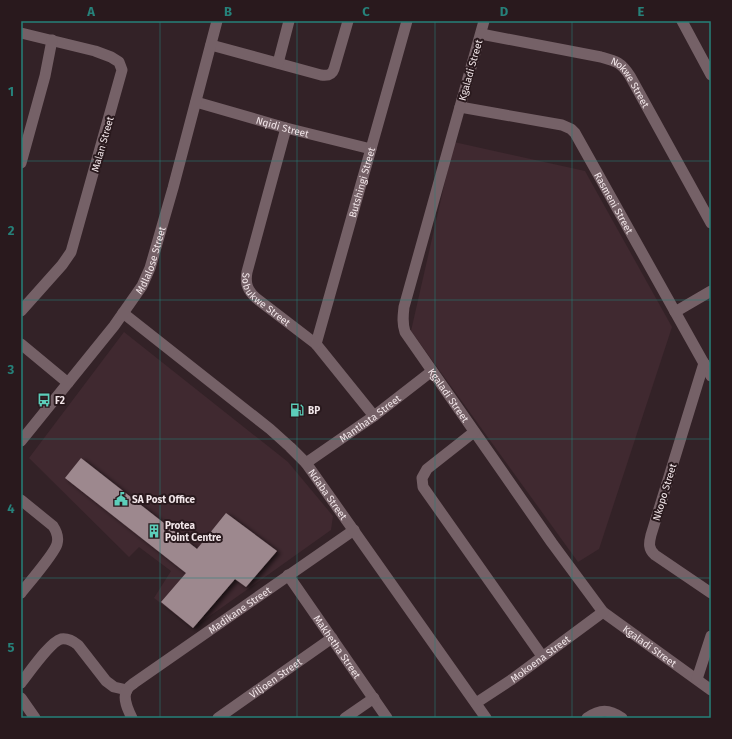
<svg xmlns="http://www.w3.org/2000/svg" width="732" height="739" font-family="'Fira Sans',sans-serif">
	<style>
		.built { fill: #402930 }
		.building { fill: #9d888e; filter: url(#shadow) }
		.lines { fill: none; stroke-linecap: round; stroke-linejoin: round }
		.minor { stroke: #756167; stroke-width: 11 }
		.tertiary { stroke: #756167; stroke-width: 11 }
		.grid { fill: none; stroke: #26817a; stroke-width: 1; stroke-opacity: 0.55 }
		.labels { text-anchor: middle; stroke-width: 4; stroke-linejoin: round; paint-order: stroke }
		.street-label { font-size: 10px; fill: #f2e6e9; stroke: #29191d }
		.poi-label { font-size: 10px; font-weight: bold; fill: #f2e6e9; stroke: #29191d; text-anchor: start }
		.neatline { fill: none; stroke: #26817a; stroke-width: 1.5 }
		.grid-label { font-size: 13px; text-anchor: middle; font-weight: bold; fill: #26817a }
	</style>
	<defs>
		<filter id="shadow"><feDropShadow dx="3.5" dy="2" stdDeviation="2" flood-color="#0009"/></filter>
	</defs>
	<rect width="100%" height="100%" fill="#332227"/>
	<g class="built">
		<path d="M454 142 585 171 672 327 599 549 578 562 411 331Z"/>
		<path d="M124 332 288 462 333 516 331 530 193 628 154 598 171 571 139 547 129 557 29 458Z"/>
	</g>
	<path class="building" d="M81 458 197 549 226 513 277 551 246 587 235 579 193 628 161 602 186 573 65 478Z"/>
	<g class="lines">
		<g class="minor">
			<path id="s1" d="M484 21 404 307C403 316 402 323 405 332L552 543 603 612 711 690"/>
			<path d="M682 21 711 75"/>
			<path d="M21 33 95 51 111 57 119 62 122 70 71 252 62 265 21 311"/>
			<path id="s2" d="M481 34 601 57C616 61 621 62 630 76L711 223"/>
			<path d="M211 45 321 75C328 76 332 75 334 69L348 21"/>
			<path d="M278 63 289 21"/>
			<path id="s3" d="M196 102 286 128 371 149"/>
			<path id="s4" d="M460 107 562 125 571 129 575 133 711 376"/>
			<path id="s5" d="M286 128 247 272C245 283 247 290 256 298L316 344 374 416"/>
			<path d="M21 163 45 76 52 40"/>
			<path d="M675 312 711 291"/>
			<path d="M21 344 68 383"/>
			<path id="s6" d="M316 344 407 21"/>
			<path d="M704 363 651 535C649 543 648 549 655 555L711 593"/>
			<path d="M474 432 427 469 422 478 423 487 542 656"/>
			<path id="s7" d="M306 463 374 416 432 371"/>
			<path d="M21 500 53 526C57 532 59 537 57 544 55 553 28 584 21 593"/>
			<path id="s8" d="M288 575 387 718"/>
			<path d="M697 679 711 636"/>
			<path d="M21 683C29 673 50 642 61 639 67 638 73 641 78 645L106 681 114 687 127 690"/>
			<path d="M21 698 35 718"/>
			<path id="s9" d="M476 703 511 680 603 612"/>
			<path id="s10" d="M132 718C128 710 122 698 127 690 128 687 132 685 134 683L354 530"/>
			<path id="s11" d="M218 718 332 638"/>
			<path d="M345 718 374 698"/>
			<path d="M587 718C600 709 609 709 622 718"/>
		</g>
		<g class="tertiary">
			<path id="s12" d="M123 313 270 429 290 447 306 463 486 718"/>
			<path id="s13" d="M21 441 114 326 142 286 150 268 173 188 217 21"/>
		</g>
	</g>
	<path class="grid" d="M160 21V718M297 21V718M435 21V718M572 21V718M21 161H711M21 300H711M21 439H711M21 578H711"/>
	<defs>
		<g id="bus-bare" transform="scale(1.08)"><path d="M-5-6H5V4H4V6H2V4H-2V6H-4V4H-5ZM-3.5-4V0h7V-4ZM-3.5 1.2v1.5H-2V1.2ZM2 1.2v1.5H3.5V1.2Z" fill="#5cceba" stroke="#29191d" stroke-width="2.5" paint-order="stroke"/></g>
		<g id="fuel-bare" transform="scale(1.08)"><path d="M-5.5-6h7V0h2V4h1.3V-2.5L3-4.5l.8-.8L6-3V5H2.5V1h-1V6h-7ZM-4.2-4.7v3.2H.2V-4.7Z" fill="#5cceba" stroke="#29191d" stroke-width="2.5" paint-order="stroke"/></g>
		<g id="civic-bare" transform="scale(1.08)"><path d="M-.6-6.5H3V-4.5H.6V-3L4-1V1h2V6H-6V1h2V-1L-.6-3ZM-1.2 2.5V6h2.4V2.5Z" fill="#5cceba" stroke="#29191d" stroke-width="2.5" paint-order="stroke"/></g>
		<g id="building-bare" transform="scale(1.08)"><path d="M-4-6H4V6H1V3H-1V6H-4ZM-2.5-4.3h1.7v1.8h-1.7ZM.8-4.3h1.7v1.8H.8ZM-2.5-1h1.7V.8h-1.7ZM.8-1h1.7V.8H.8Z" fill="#5cceba" stroke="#29191d" stroke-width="2.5" paint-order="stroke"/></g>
	</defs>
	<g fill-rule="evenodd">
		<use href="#bus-bare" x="44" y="400"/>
		<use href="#fuel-bare" x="297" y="410"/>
		<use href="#civic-bare" x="121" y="499"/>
		<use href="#building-bare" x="154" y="531"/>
	</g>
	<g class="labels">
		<g class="street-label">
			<text transform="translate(470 70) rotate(-74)" y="4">Kgaladi Street</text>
			<text dy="4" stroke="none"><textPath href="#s2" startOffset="163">Nokwe Street</textPath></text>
			<text dy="4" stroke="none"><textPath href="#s3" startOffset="90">Nqidi Street</textPath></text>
			<text transform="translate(102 144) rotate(-74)" y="4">Malan Street</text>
			<text dy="4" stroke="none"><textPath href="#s6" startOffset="168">Butshingi Street</textPath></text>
			<text dy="4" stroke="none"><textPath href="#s4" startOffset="199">Rasmeni Street</textPath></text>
			<text dy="4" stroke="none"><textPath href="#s13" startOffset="224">Mdlalose Street</textPath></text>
			<text dy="4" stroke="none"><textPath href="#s5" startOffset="185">Sobukwe Street</textPath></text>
			<text dy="4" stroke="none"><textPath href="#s1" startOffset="399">Kgaladi Street</textPath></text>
			<text dy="4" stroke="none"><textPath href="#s7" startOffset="78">Manthata Street</textPath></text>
			<text transform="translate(664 492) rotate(-73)" y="4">Nkopo Street</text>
			<text dy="4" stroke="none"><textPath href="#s12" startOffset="275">Ndaba Street</textPath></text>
			<text dy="4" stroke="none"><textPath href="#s10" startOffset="168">Madikane Street</textPath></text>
			<text dy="4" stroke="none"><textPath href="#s8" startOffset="87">Makhetha Street</textPath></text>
			<text dy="4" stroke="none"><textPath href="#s1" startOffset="723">Kgaladi Street</textPath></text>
			<text dy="4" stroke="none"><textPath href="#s9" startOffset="78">Mokoena Street</textPath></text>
			<text dy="4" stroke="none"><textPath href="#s11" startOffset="70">Viljoen Street</textPath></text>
		</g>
		<g class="poi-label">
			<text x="55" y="404">F2</text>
			<text x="308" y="414">BP</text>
			<text x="132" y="503">SA Post Office</text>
			<text x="165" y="529">Protea<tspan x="165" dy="12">Point Centre</tspan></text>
		</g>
	</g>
	<rect width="732" height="739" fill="none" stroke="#29191d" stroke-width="44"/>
	<rect x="22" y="22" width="688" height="695" class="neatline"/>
	<g class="grid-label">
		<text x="91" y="16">A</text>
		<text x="228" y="16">B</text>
		<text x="366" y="16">C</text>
		<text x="504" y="16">D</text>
		<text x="641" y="16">E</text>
		<text x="11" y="96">1</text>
		<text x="11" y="235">2</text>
		<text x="11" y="374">3</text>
		<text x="11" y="513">4</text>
		<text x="11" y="652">5</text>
	</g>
</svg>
